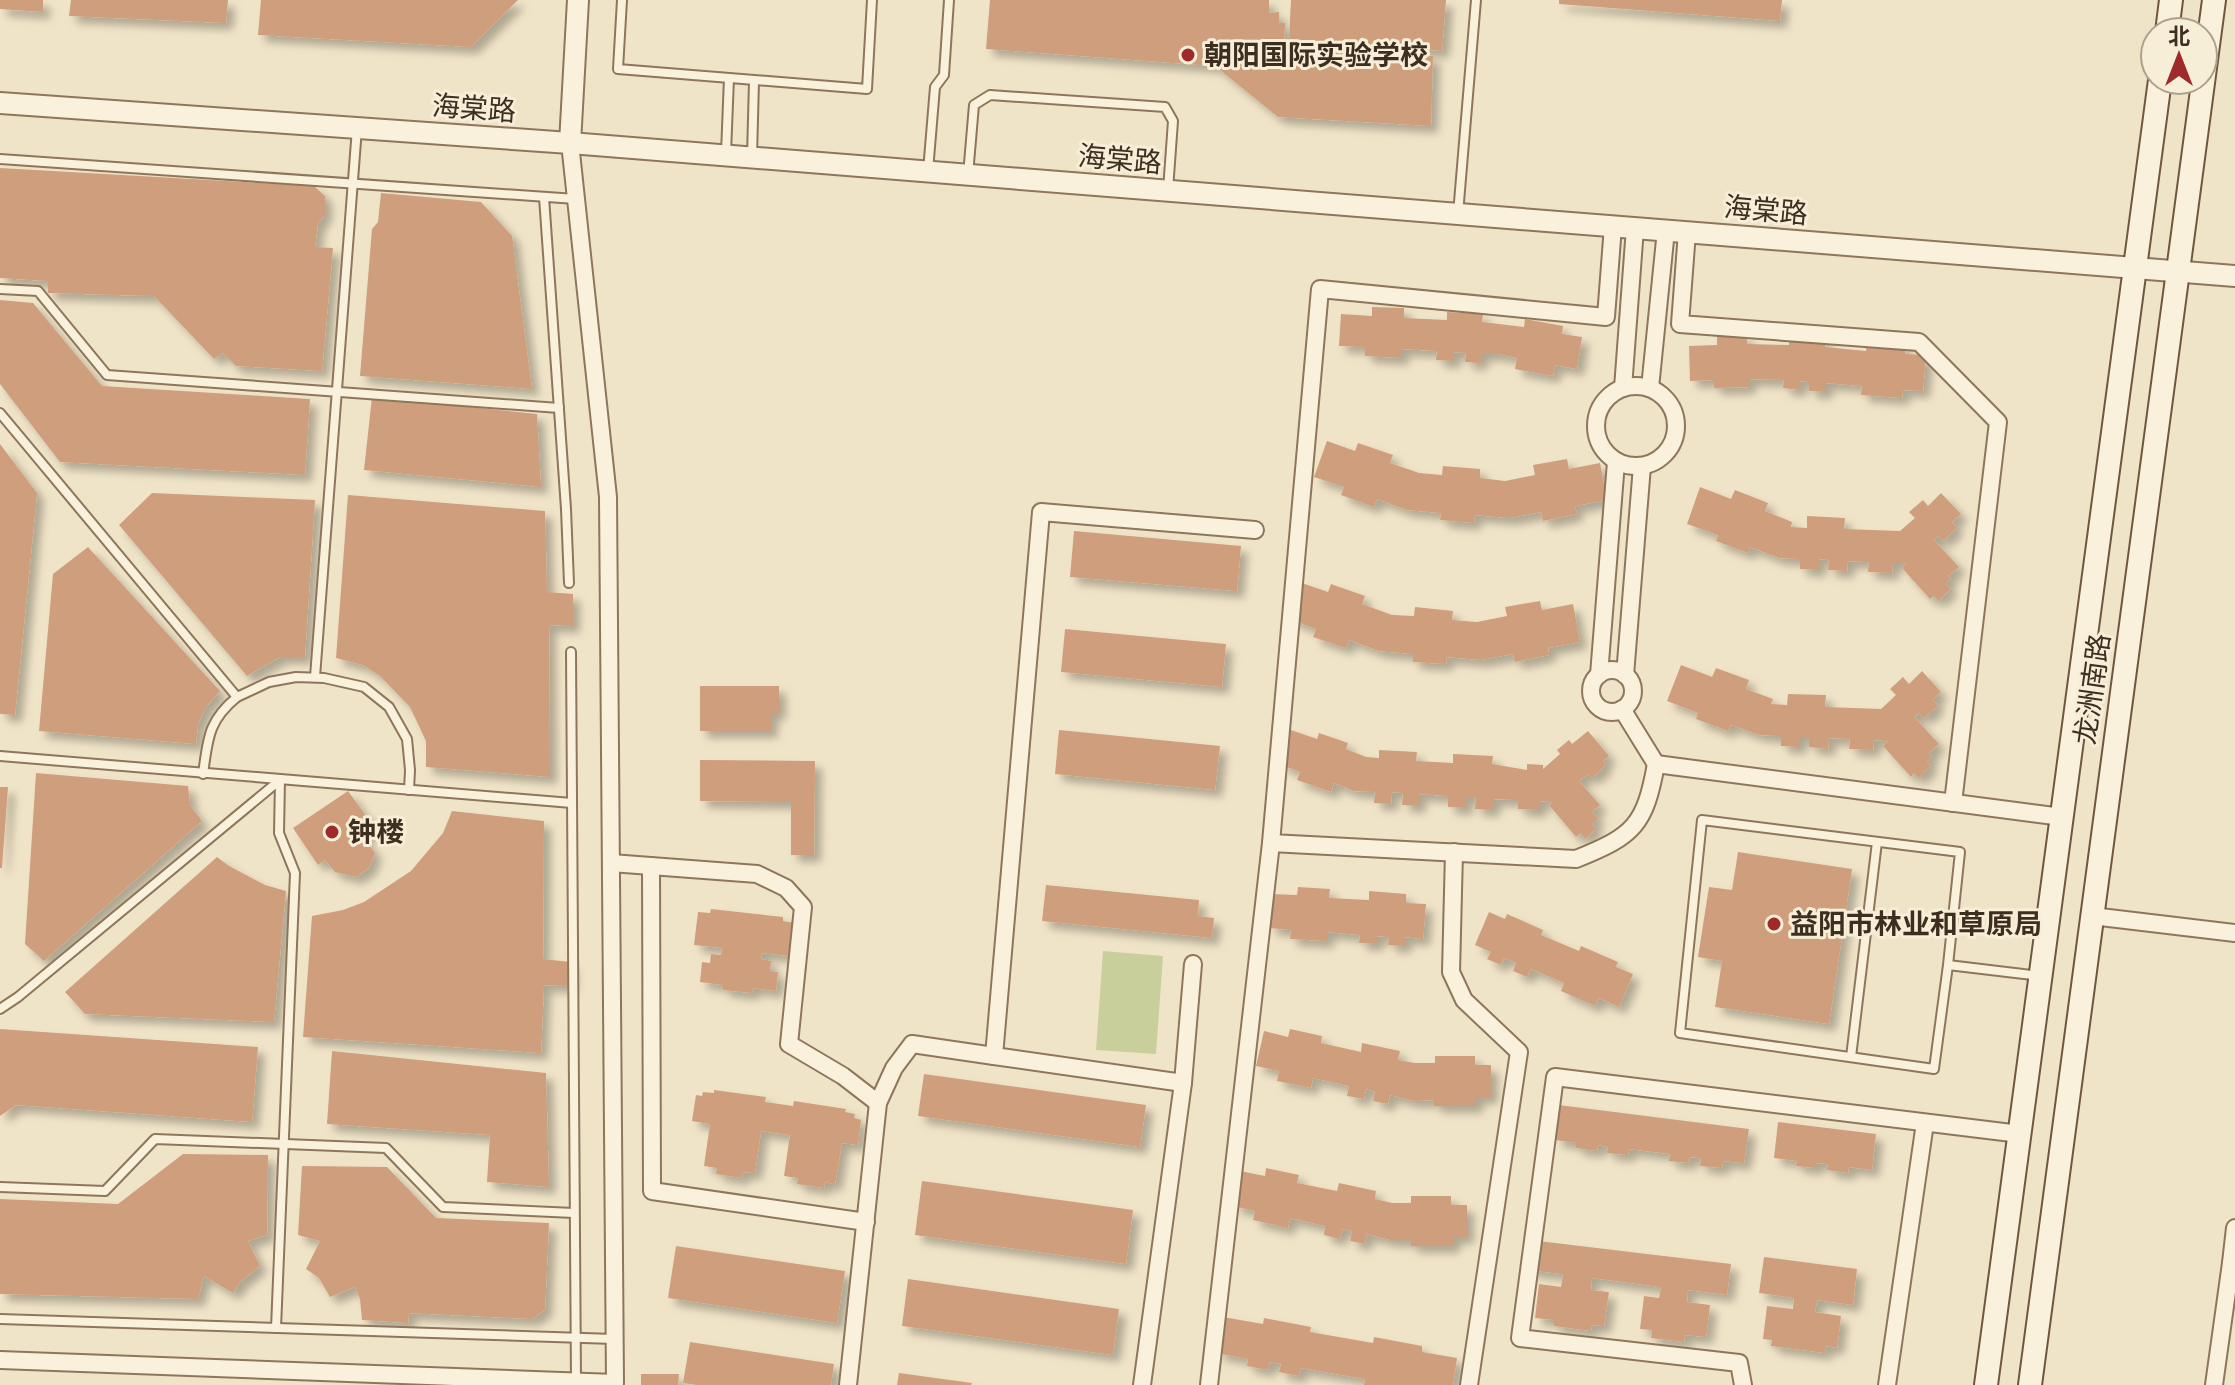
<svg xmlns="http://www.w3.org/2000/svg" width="2235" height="1385" font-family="'Source Serif 4','Noto Sans SC',serif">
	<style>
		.green { fill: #c9cf9b }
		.building { fill: #cf9f7d; filter: url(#shadow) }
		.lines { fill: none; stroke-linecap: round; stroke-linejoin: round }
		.service-casing { stroke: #8d765c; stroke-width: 12 }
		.minor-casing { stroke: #8d765c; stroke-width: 20 }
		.tertiary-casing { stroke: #8d765c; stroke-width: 24 }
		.secondary-casing { stroke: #6f573f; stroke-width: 26 }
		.service { stroke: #faf1dc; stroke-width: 8 }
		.minor { stroke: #faf1dc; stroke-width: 16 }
		.tertiary { stroke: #faf1dc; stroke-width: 20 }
		.secondary { stroke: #faf1dc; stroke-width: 22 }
		.poi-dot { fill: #9e2a2b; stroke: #f7eed8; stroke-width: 3 }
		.labels { text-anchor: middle; stroke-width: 6; stroke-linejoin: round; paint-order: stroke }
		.poi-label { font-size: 28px; font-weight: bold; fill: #3d2e20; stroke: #f7eed8; text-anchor: start }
		.street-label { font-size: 28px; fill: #3d2e20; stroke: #f7eed8 }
	</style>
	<defs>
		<filter id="shadow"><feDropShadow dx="7" dy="7" stdDeviation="4" flood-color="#0004"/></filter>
	</defs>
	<rect width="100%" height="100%" fill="#f0e4c8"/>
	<path class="green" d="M1103 951 1163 956 1156 1054 1096 1050Z"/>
	<g class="building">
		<path d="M0 0H43V12L0 9Z"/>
		<path d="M71 0H228L226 23 69 16Z"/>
		<path d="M261 0H518L471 47 258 35Z"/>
		<path d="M990 0H1269V13L1279 12V23H1285L1284 47 1433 56 1431 126 1278 117 1215 66 986 49Z"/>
		<path d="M1291 0H1446L1442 51 1289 39Z"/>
		<path d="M1559 0H1782L1780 21 1559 4Z"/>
		<path d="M0 168 314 186 325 196V215L318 223 315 247 333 248 322 371 236 366 223 353 214 359 154 296 48 293V281L0 278Z"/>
		<path d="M381 193 481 202 512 236 532 389 360 376 372 229 378 222Z"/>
		<path d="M0 300 33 303 102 386 310 399 305 475 60 462 0 384Z"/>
		<path d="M1372 307 1404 308V318L1447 320V312L1483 314 1482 322 1524 327 1525 319 1563 326 1562 334 1582 337 1577 369 1555 365 1553 376 1515 369 1517 358 1498 354H1481V363L1465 362 1466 353 1454 352V361L1436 360 1437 351 1402 349V358L1365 356V347L1339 346 1341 314 1372 316Z"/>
		<path d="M1747 335V344L1789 345V335L1826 338 1825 347 1866 351 1867 341 1906 344 1905 354 1926 355 1923 391 1903 390 1902 398 1861 395 1862 386 1826 383V392L1809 391V382L1800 381V390L1783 388 1784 380 1749 379V387L1714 388 1713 380 1690 381 1689 346 1717 345V336Z"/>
		<path d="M372 397 537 414 541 487 364 470Z"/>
		<path d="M1327 441 1355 451 1358 443 1393 455 1390 463 1419 473 1442 475 1443 466 1480 469V478L1505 481 1535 475 1533 465 1567 459 1569 469 1600 463 1607 500 1575 506 1577 514 1543 521 1541 512 1509 518 1475 515 1474 523 1440 520 1441 513 1407 510 1377 499 1374 507 1341 495 1344 487 1314 477Z"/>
		<path d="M0 444 37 493 15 715 0 714Z"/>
		<path d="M1700 487 1731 499 1735 490 1768 503 1765 511 1792 522 1791 527 1807 528V516L1845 518 1844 529 1900 531 1915 518 1909 512 1923 500 1928 506 1941 493 1961 514 1952 522 1957 528 1943 541 1938 536 1934 540 1959 567 1948 576 1951 579 1946 584 1951 589 1938 601 1934 596 1930 599 1902 568 1907 563H1893L1892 573 1868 572 1869 562 1848 561 1847 571 1828 570 1829 560 1819 559V570L1800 569V559L1779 558 1750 547 1748 553 1716 541 1718 535 1687 524Z"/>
		<path d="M152 493 315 500 305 657H280L247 676 119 525Z"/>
		<path d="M348 495 545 511 547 592 573 594V626L549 625 550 777 426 767V741L410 707 380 676 363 665 336 658Z"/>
		<path d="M1074 531 1241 546 1237 591 1070 577Z"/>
		<path d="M88 547 220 691 206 707 198 724 196 744 39 731 53 574Z"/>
		<path d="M1299 582 1328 592 1331 584 1365 596 1362 604 1392 615 1414 616 1415 607 1453 611 1452 620 1477 622 1507 616 1505 607 1540 601 1542 610 1573 604 1580 642 1548 648 1549 655 1515 662 1513 654 1481 660 1447 657 1446 664 1413 662V654L1379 651 1349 640 1346 648 1313 637 1316 629 1287 618Z"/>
		<path d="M1065 629 1226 644 1222 687 1061 672Z"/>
		<path d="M1681 665 1712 677 1716 668 1749 680 1746 689 1773 699 1771 704 1787 705 1788 694 1826 695 1825 707 1881 709 1896 695 1890 689 1903 677 1909 684 1922 671 1941 692 1933 700 1938 706 1924 718 1919 713 1914 717 1939 744 1929 753 1932 757 1927 762 1931 766 1919 778 1914 773 1911 777 1883 746 1888 741 1874 740 1873 750 1849 749 1850 739 1829 738 1828 749 1809 747V737H1800V747L1781 746V736L1760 735 1731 725 1728 731 1696 719 1698 713 1667 701Z"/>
		<path d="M700 686H779V713H771V731H700Z"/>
		<path d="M1059 730 1220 746 1215 790 1055 774Z"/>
		<path d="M1291 730 1317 739 1319 733 1348 743 1346 749 1366 757 1379 758V750L1417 752 1416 761 1453 763V754L1493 756 1492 764 1527 770V764L1543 765V769L1560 754 1557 750 1569 740 1572 744 1588 731 1609 756 1603 761 1606 765 1592 778 1588 774 1579 781 1600 805 1592 812 1598 818 1592 824 1596 829 1585 839 1581 833 1576 837 1549 805 1553 802 1540 801V810L1518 809V800L1493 799V810L1475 809 1476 797H1466V808L1448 807V796L1419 794V806L1402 805 1403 793 1392 792 1391 804 1374 803 1375 792 1354 791 1334 783 1331 792 1297 780 1300 772 1279 764Z"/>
		<path d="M700 760 815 761 814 855H791V802L700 801Z"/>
		<path d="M36 773 188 786 190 805 202 821 44 961 25 944Z"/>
		<path d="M0 787H8L2 868H0Z"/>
		<path d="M348 791 375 828 363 837 375 853 369 868 356 877 335 872 325 860 318 865 293 828Z"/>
		<path d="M452 811 544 821 543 959 570 962V986L544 985 541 1053 303 1037 312 916 343 910 364 902 411 871 443 833Z"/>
		<path d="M1738 852 1852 869 1829 1024 1715 1007 1722 961 1698 957 1709 887 1732 890Z"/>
		<path d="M217 857 229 866 265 885 286 891 274 1022 85 1014 65 992Z"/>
		<path d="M1046 885 1199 900 1198 916 1214 918 1212 938 1042 921Z"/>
		<path d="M1298 887 1330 889 1329 898 1369 900V891L1406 894V903L1426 904 1423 939 1405 937V946L1388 945 1389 937 1377 936V944L1359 943 1360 935 1327 932V941L1290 939 1291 930 1269 928 1271 894 1297 895Z"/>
		<path d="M711 909 783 917V921L794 923 790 956 762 953 761 959 771 961 770 971 778 972 776 991 753 988 752 993 723 990V985L700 982 702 962 710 963 711 954 721 955 722 948 694 945 698 912 710 913Z"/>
		<path d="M1489 912 1505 919 1507 914 1543 930 1541 935 1579 951 1581 946 1618 962 1616 967 1633 974 1619 1007 1599 998 1595 1006 1561 991 1564 983 1531 969 1527 977 1513 971 1516 963 1504 958 1501 965 1487 959 1491 952 1475 945Z"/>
		<path d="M0 1029 258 1047 252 1122 16 1105 0 1116Z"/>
		<path d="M1290 1029 1322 1036 1321 1043 1361 1052 1362 1043 1400 1051 1398 1060 1415 1063H1435V1056H1475V1065H1491V1097H1476V1106H1434V1100L1414 1101 1390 1095 1388 1104 1373 1101 1375 1092 1366 1089 1364 1099 1347 1096 1349 1086 1313 1078 1311 1088 1277 1081 1279 1071 1256 1066 1264 1031 1288 1037Z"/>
		<path d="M332 1051 546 1073 549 1187 487 1182 490 1135 327 1124Z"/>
		<path d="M924 1074 1146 1105 1140 1147 918 1116Z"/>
		<path d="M714 1090 766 1097 765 1102 793 1106 794 1101 846 1109 845 1112 855 1114 854 1118 861 1120 858 1145 842 1143 835 1184 825 1182 824 1188 797 1184 798 1178 784 1176 790 1135 761 1131 755 1173 743 1172 742 1178 716 1174 717 1168 704 1166 710 1124 692 1121 696 1095 702 1096 703 1092 714 1093Z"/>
		<path d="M1559 1105 1749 1129 1744 1163 1723 1161 1722 1168 1700 1166 1701 1158 1690 1157 1689 1163 1669 1161 1670 1154 1629 1149 1628 1155 1607 1153 1608 1147 1598 1145 1597 1151 1576 1148V1143L1555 1140Z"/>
		<path d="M1778 1122 1876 1134 1872 1170 1849 1167 1848 1173 1827 1170 1828 1164 1816 1163V1168L1796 1166 1797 1161 1774 1158Z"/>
		<path d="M183 1154 268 1155 267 1235 248 1241 260 1266 240 1282 233 1293 204 1276 198 1299 0 1294V1199L118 1204Z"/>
		<path d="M302 1166 387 1167 436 1218 549 1223 545 1310 532 1319 409 1313 408 1323 362 1320 360 1299 355 1287 330 1297 319 1278 306 1269 320 1241 298 1235Z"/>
		<path d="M1266 1168 1299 1175 1297 1183 1337 1191 1339 1183 1376 1191 1375 1199 1392 1203H1411V1196H1451V1205H1467V1237H1453V1246H1411V1240H1390L1367 1234 1365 1244 1350 1241 1352 1231 1342 1229 1340 1239 1324 1235 1325 1226 1290 1218 1288 1228 1253 1220 1255 1211 1233 1206 1240 1171 1265 1176Z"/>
		<path d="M922 1181 1133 1210 1126 1264 915 1235Z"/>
		<path d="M1530 1240 1731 1264 1727 1295 1688 1290 1687 1302 1710 1305 1706 1337 1685 1335 1684 1342 1651 1338 1652 1330 1640 1329 1644 1296 1659 1298 1661 1287 1592 1278 1591 1290 1609 1292 1604 1326 1592 1325 1591 1331 1554 1326V1320L1535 1318 1539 1284 1561 1287 1563 1274 1527 1270Z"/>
		<path d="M676 1246 845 1271 837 1323 668 1298Z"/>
		<path d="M1764 1257 1857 1269 1853 1305 1817 1300 1815 1312 1841 1316 1837 1348 1826 1346 1825 1353 1771 1346 1772 1340 1763 1339 1767 1306 1793 1309 1794 1298 1759 1293Z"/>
		<path d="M908 1279 1119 1309 1113 1355 902 1326Z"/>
		<path d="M1223 1317 1263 1324 1264 1318 1311 1327 1310 1332 1373 1343 1374 1337 1422 1346V1352L1457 1358 1453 1385H1364L1365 1379 1301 1368 1299 1376 1279 1372 1281 1364 1270 1362 1268 1370 1247 1366 1248 1359 1216 1353Z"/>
		<path d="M690 1342 834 1364 831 1385H698L683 1383Z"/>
		<path d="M899 1373 972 1383 971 1385H897Z"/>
		<path d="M641 1374H679L678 1385H641Z"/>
	</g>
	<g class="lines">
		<g class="service-casing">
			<g id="service">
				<path d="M622 0 618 69 867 89 872 0"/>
				<path d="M726 153 729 78"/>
				<path d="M752 157 754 81"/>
				<path d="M0 159 576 199"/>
				<path d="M928 171 935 87 944 75 949 0"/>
				<path d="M968 175 974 105 990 95 1165 107 1173 121 1168 190"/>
				<path d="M544 197 566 509 569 583"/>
				<path d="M1458 214 1476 0"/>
				<path d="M0 289 38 291 107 375 559 408"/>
				<path d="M0 413 237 697C208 721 208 738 203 774"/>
				<path d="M571 652 576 1382"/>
				<path d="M315 677 357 128"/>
				<path d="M237 697 269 682 296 677 324 678 364 687 389 707 407 739 410 770 409 790"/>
				<path d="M0 756 572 803"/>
				<path d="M1948 965 1934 1069 1680 1033 1702 820 1960 852 1948 965 2040 976"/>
				<path d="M0 1009 18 997 280 780"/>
				<path d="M1851 1057 1877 842"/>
				<path d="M0 1187 105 1191 155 1139 386 1148 443 1207 574 1213"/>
				<path d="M0 1319 614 1339"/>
				<path d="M276 1328 295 873 279 833 280 780"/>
			</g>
		</g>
		<g class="minor-casing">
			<g id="minor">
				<path d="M1613 226 1606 317 1320 289 1271 843 1576 859C1634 836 1645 825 1656 764L2062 817"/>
				<path d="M1687 232 1680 324 1919 342 1998 422 1953 803"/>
				<circle cx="1636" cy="426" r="40"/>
				<path d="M1623 388 1635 228"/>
				<path d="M1650 388 1666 230"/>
				<circle cx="1612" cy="691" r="21"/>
				<path d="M1599 675 1616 462"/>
				<path d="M1625 675 1642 466"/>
				<path d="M1622 709 1656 764"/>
				<path d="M1454 852 1451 972 1464 1000 1519 1052 1469 1385"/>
				<path d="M611 863 757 874 786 888 803 907 789 1044 843 1076 878 1103"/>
				<path d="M651 866 652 1191 866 1222"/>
				<path d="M2092 916 2235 933"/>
				<path d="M1193 964 1183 1083 994 1056 1041 512 1255 530"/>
				<path d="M2231 1263 2235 1228"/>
				<path d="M0 1360 615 1383 608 497 570 143"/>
				<path d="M848 1385 878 1103 894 1068 912 1044 994 1056"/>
				<path d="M1142 1385 1183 1083"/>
				<path d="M1209 1385 1271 843"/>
				<path d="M1743 1385 1739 1363 1520 1338 1555 1077 2020 1134"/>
				<path d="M1887 1385 1925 1123"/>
				<path d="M2214 1385 2231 1263 2235 1264"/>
			</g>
		</g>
		<g class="tertiary-casing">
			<g id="tertiary">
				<path d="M0 103 570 143 2235 276"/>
				<path d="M570 143 578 0"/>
			</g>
		</g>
		<g class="secondary-casing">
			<g id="secondary">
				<path d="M2167 32 2171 0"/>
				<path d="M1986 1385 2160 80"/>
				<path d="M2030 1385 2214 0"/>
			</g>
		</g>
		<use href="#service" class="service"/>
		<use href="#minor" class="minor"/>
		<use href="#tertiary" class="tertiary"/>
		<use href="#secondary" class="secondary"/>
	</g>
	<g class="poi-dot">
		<circle cx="1188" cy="55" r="8"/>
		<circle cx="332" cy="832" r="8"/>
		<circle cx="1774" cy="924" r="8"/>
	</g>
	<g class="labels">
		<g class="poi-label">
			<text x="1204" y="65">朝阳国际实验学校</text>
			<text x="348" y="842">钟楼</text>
			<text x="1790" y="934">益阳市林业和草原局</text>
		</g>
		<g class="street-label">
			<text transform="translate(474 108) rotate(4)" y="10">海棠路</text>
			<text transform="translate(1120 159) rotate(5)" y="10">海棠路</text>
			<text transform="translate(1766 210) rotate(5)" y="10">海棠路</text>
			<text transform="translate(2092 689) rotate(-82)" y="10">龙洲南路</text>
		</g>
	</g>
	<g transform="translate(2179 56)"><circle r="38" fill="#f7eed8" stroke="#ada18e" stroke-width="2"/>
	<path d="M0-6L14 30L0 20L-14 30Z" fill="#9e2a2b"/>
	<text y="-12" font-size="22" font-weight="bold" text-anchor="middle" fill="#3d2e20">北</text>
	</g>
</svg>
